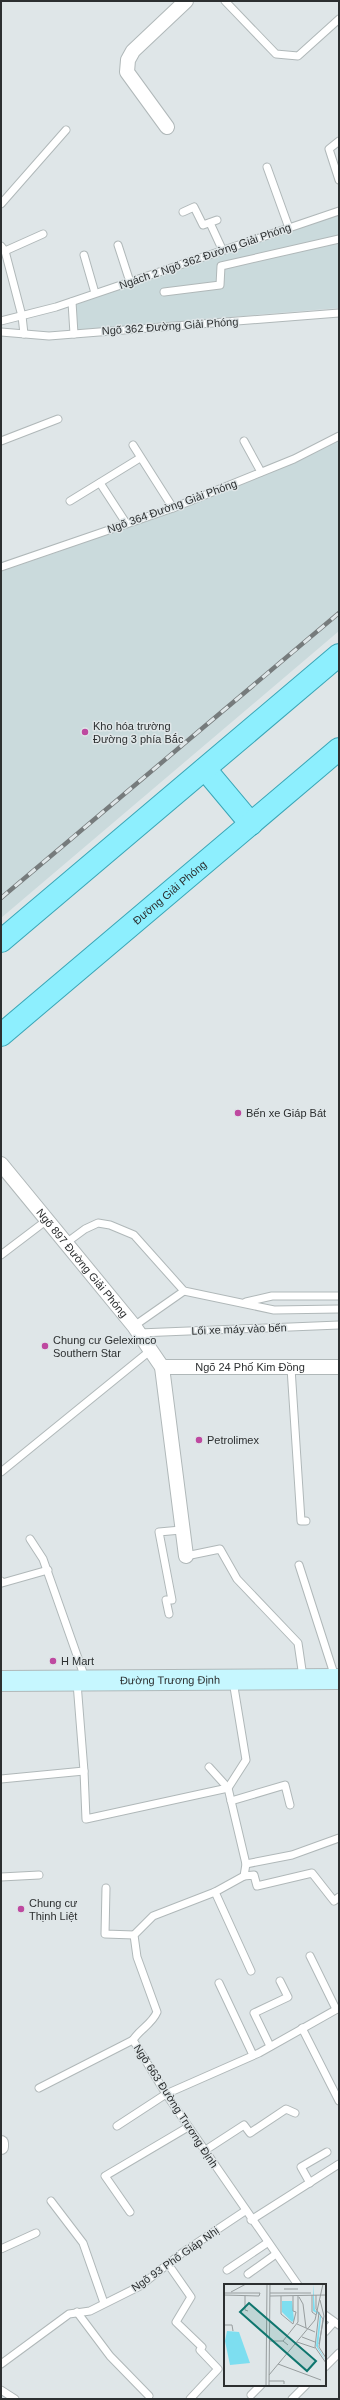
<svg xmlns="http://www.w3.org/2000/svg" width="340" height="2400" font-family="Helvetica,sans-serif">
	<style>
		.built { fill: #cadadc }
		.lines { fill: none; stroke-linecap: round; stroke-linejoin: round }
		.lane-casing { stroke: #b0b8b9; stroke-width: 9 }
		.street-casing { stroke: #b0b8b9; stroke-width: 16 }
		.secondary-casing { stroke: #b0b8b9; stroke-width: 22 }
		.primary-casing { stroke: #3aa5b6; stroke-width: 24 }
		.lane { stroke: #fff; stroke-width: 7 }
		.street { stroke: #fff; stroke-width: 14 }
		.secondary { stroke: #c6f7ff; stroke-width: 20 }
		.primary { stroke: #8deffe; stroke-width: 22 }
		.rail-casing { stroke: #767b7c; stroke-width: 4.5 }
		.rail { stroke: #dfe6e8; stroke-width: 3; stroke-dasharray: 9; stroke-linecap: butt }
		.poi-dot { fill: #be49a0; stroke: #dfe6e8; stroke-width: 1.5 }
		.labels { text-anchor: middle; stroke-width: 3; stroke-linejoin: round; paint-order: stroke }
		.street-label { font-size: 11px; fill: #2c2f30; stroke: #dfe6e8 }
		.poi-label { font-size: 11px; fill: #2c2f30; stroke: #dfe6e8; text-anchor: start }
		.inset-road { fill: none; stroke: #979d9e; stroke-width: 1 }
		.view { fill: #0f766e; fill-opacity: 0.15; stroke: #0f766e; stroke-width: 2 }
		.inset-edge { fill: none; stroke: #2c2f30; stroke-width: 2 }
	</style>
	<rect width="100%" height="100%" fill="#dfe6e8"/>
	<g class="built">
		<path d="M339 213V308L75 330 74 303Z"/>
		<path d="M339 439V631L1 918V571L58 552Z"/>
	</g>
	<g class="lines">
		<g class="lane-casing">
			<g id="lane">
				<path d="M225 1 276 54 298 56 339 19"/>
				<path d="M339 141 329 149 339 180"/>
				<path d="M267 167 289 228"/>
				<path d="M1 204 66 130"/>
				<path d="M183 212 194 207 203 225 217 220"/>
				<path d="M210 223 222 249"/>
				<path d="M118 245 130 282"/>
				<path d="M1 246 5 251 22 316 24 334"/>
				<path d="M5 251 43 234"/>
				<path d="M84 255 95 293"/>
				<path d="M164 292 220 285 221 266 339 239"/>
				<path d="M72 302 74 334"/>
				<path d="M1 321 56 307 339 211"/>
				<path d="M1 332 49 336 339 313"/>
				<path d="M1 441 58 419"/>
				<path d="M244 441 261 472"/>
				<path d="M133 445 173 508"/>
				<path d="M100 483 126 523"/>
				<path d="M70 501 140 458"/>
				<path d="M1 567 173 508 294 459 339 436"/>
				<path d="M66 1243 85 1229 98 1223 110 1225 134 1235 184 1291 274 1310 339 1309"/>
				<path d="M1 1255 47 1220"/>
				<path d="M246 1302 272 1296H339"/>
				<path d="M134 1326 184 1291"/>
				<path d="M139 1333 339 1325"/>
				<path d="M291 1368 301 1521H306"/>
				<path d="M1 1472 151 1350"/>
				<path d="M30 1539 43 1559 85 1678"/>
				<path d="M186 1556 220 1549 237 1579 298 1643 303 1677"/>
				<path d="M299 1565 335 1677"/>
				<path d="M1 1581 2 1583 48 1570"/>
				<path d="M169 1614 166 1600H172L159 1532 181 1530"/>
				<path d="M233 1681 246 1760 228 1788 246 1864 244 1876 215 1892 153 1916 134 1935 137 1957 157 2012C152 2024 140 2029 133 2040L166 2094 298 2285"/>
				<path d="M77 1683 84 1771 86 1819 228 1788 209 1767"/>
				<path d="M1 1779 84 1771"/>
				<path d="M231 1801 285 1785 290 1805"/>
				<path d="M246 1864 292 1855 339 1838"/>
				<path d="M244 1876 254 1875 257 1886 312 1873 334 1901 339 1897"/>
				<path d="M1 1877 39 1875"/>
				<path d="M106 1888 105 1934 134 1935"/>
				<path d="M215 1892 251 1971"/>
				<path d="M310 1956 336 2009"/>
				<path d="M219 1983 253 2055"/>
				<path d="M302 2028 339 2101"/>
				<path d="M270 2046 254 2013 288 1997 280 1981"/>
				<path d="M39 2088 133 2040"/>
				<path d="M117 2126 166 2094 259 2053 339 2008"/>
				<path d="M204 2151 244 2125 250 2133 286 2109 295 2113"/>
				<path d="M310 2183 301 2167 327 2152"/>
				<path d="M51 2201 83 2243 104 2303"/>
				<path d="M130 2212 105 2176 188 2127"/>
				<path d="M251 2220 339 2164"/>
				<path d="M1 2249 36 2233"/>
				<path d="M168 2264 191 2297 176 2322 202 2347 200 2350 218 2369 190 2399"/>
				<path d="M227 2270 267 2243"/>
				<path d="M248 2274 276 2254"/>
				<path d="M77 2312 110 2356 149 2396"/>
				<path d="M325 2315 339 2325"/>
				<path d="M325 2332 334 2322"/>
				<path d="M1 2364 69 2314 90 2311 140 2286 182 2253 245 2211"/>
				<path d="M325 2367 339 2353"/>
				<path d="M1 2390 15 2399"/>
				<path d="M251 2395 261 2385"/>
				<path d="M292 2399 306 2385"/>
			</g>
		</g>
		<g class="street-casing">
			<g id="street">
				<path d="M167 127 127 72 128 60 133 51 186 1"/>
				<path id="s1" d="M1 1164 134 1326 162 1367 186 1556"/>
				<path id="s2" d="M162 1367H339"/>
				<path d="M1 2143V2147"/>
			</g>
		</g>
		<g class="secondary-casing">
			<g id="secondary">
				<path id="s3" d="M1 1681 339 1679"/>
			</g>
		</g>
		<g class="primary-casing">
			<g id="primary">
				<path d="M205 769 251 824"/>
				<path d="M1 941 339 655"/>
				<path id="s4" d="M1 1035 339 749"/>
			</g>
		</g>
		<use href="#lane" class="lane"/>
		<use href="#street" class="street"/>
		<use href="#secondary" class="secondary"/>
		<use href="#primary" class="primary"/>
		<g class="rail-casing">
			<path id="rail" d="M1 898 339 613"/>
		</g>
		<use href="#rail" class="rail"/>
	</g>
	<g class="poi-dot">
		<circle cx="85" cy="732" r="4"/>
		<circle cx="238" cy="1113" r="4"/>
		<circle cx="45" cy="1346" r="4"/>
		<circle cx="199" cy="1440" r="4"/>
		<circle cx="53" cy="1661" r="4"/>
		<circle cx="21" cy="1909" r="4"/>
	</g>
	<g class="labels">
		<g class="street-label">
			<text transform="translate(205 256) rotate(-19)" y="4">Ngách 2 Ngõ 362 Đường Giải Phóng</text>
			<text transform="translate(170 326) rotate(-4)" y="4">Ngõ 362 Đường Giải Phóng</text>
			<text transform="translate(172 506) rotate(-20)" y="4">Ngõ 364 Đường Giải Phóng</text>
			<text dy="4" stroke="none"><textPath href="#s4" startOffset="221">Đường Giải Phóng</textPath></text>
			<text dy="4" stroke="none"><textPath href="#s1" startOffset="128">Ngõ 897 Đường Giải Phóng</textPath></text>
			<text transform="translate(239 1329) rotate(-2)" y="4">Lối xe máy vào bến</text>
			<text dy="4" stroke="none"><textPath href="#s2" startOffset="88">Ngõ 24 Phố Kim Đồng</textPath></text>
			<text dy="4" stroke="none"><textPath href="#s3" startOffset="169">Đường Trương Định</textPath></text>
			<text transform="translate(176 2106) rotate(57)" y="4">Ngõ 663 Đường Trương Định</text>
			<text transform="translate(175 2259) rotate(-35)" y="4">Ngõ 93 Phố Giáp Nhị</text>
		</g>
		<g class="poi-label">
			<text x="93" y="730">Kho hóa trường<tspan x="93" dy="13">Đường 3 phía Bắc</tspan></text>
			<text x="246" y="1117">Bến xe Giáp Bát</text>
			<text x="53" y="1344">Chung cư Geleximco<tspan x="53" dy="13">Southern Star</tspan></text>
			<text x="207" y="1444">Petrolimex</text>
			<text x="61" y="1665">H Mart</text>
			<text x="29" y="1907">Chung cư<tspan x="29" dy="13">Thịnh Liệt</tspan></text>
		</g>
	</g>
	<g transform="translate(224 2284)">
		<rect width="102" height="102" fill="#dfe6e8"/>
		<path d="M89 0 91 26 96 30 97 33 94 63 102 77 92 62 96 31 89 27ZM58 17H68L70 36 68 38 58 28ZM3 47 15 48 26 79 6 81 1 57Z" fill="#7ddef0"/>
		<path class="inset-road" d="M60 5H74M7 8 22 0M0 9H36L35 12 0 11M46 9H87M88 11V28L92 31M92 11V25L99 35 95 63 102 74M21 12V26L24 27M46 12 102 11M57 12V30L69 40 72 28 69 27V12M75 13 79 20 82 44M95 28 91 63 102 79M73 40 91 48M0 41H8L9 47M78 53 91 58M45 57H59L64 61M59 57 74 38V12M73 58 91 64M95 60 100 32 96 16M54 80 97 96M45 91 91 36 99 0M45 97H60V100M42 102 43 0M45 102 46 0"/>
		<path class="view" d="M25 19 92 77 83 87 16 28Z"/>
		<rect width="102" height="102" class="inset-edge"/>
	</g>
	<rect width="340" height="2400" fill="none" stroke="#2c2f30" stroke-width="4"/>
</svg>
